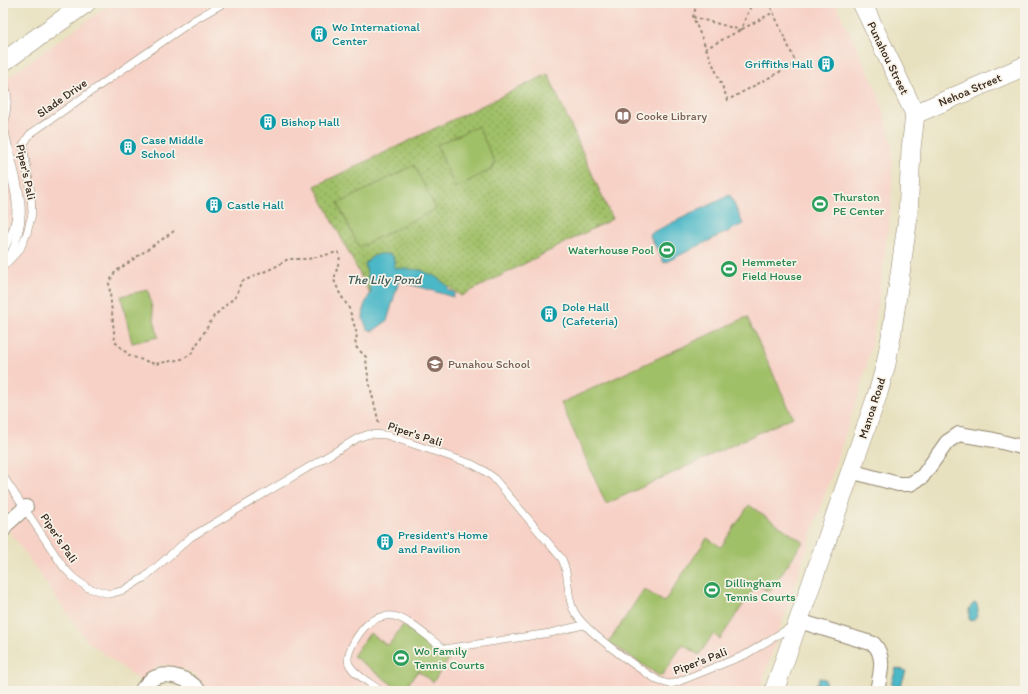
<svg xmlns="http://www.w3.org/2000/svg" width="1028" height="694" font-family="Itim,sans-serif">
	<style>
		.built { fill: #f7d1c6 }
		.grass { fill: url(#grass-dots); stroke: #6e7543 }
		.garden { fill: #a0c068; stroke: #6e7543 }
		.water { fill: #4bb8c7; stroke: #437172 }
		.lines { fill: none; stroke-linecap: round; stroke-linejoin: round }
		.lane-casing { stroke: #92866f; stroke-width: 8 }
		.street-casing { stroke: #92866f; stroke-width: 16 }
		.secondary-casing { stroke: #92866f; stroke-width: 20 }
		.path { stroke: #92866f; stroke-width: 2; stroke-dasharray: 3 3; stroke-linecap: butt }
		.lane { stroke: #fff; stroke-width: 7 }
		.street { stroke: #fff; stroke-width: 14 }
		.secondary { stroke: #fff; stroke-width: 19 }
		.labels { text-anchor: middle; stroke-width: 3.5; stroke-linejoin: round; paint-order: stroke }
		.culture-label { font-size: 12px; fill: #0d838f; stroke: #f7f3e8; text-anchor: start }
		.street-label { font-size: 12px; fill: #3b2a1e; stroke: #f7f3e8 }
		.education-label { font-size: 12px; fill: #785e54; stroke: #f7f3e8; text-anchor: start }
		.leisure-label { font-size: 12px; fill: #27864d; stroke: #f7f3e8; text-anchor: start }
		.water-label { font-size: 13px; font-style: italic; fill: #415c59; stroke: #f7f3e8 }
	</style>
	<defs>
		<pattern id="grass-dots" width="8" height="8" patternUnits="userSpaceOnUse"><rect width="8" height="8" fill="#a0c068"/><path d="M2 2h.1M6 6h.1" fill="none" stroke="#849c55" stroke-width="1.8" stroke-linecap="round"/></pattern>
	</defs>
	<rect width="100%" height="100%" fill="#f7f3e8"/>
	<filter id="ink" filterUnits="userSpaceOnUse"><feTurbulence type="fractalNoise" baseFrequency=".025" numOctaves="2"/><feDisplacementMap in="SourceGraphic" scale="8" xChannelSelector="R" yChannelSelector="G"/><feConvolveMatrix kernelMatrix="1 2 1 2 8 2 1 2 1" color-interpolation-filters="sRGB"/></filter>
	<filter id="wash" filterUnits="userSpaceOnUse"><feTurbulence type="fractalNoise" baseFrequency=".012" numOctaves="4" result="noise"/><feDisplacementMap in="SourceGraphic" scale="16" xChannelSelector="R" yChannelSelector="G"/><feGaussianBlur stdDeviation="0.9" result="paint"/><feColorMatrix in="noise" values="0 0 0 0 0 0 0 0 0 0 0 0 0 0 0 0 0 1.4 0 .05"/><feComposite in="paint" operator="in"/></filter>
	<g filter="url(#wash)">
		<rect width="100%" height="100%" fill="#e8e1c0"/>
		<path class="built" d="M112 3H835L876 88 887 124 893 151 891 209 872 342 861 387 759 691H206L195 674 183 669 161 665 156 667 141 681 87 641 3 522V81Z"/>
		<path class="grass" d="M548 74 612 219 461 296 436 277 395 268 394 261 389 254 382 255 370 294 315 186Z"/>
		<g class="garden">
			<path d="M478 126 495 163 492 169 455 188 437 145Z"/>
			<path d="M414 165 436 209 359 247 338 204Z"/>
			<path d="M148 290 158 337 132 343 121 296Z"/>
			<path d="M747 317 793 417 606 504 561 403Z"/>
			<path d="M749 505 803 542 769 592 757 584 720 639 713 634 699 655 683 644 661 677 609 642 644 589 664 602 707 538 721 547Z"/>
			<path d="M403 625 449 659 433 682 418 671 403 691H401L353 656 370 633 388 646Z"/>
		</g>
		<g class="water">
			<path d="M730 195 743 224 664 263 649 234Z"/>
			<path d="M379 254H389L393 256 395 268 421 270 436 277 448 286V290L455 293 453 297 399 281 387 321 373 331 367 329 363 318 364 306 371 292 365 264 372 257Z"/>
			<path d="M976 603C980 609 978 619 971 621L969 619V609L973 604Z"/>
			<path d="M896 668 906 671 900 688 891 685Z"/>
			<path d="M819 678 825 679 826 691H814V684L818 683Z"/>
		</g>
	</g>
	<g filter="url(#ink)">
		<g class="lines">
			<g class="lane-casing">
				<g id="lane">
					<path d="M3 79C12 97 4 112 5 130 6 139 9 148 11 157 21 195 29 220 9 257"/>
					<path d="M3 148C14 187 26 214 3 251"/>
					<path d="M5 265 20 249 27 233 32 214 31 192 23 145 30 134 194 20 224 3"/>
					<path d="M3 476 64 568 75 579 88 588 110 594 124 590 145 577 191 537 358 438 369 434 386 435 472 464 483 470 493 477 562 559C570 575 566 593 573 609 581 629 639 669 659 681L669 684 675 683 745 655 794 625"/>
					<path d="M381 691C371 683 354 675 349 664 344 653 361 629 370 622 375 618 386 615 393 616 408 618 431 640 444 649L550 633 583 625"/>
				</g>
			</g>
			<g class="street-casing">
				<g id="street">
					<path d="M850 471 898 484H910L922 477 947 442 959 434 994 440 1025 448"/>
					<path d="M3 531 6 525 26 507"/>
					<path d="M799 621 874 644C886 658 880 674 877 691"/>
					<path d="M141 691C144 687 149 680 154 678 168 671 191 679 199 691"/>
				</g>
			</g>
			<g class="secondary-casing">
				<g id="secondary">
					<path d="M862 3 915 114"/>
					<path d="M3 62 86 3"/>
					<path d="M915 114 1025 66"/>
					<path d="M774 691 878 393 886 364 892 331 908 217 911 149 915 114"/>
				</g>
			</g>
			<g class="path">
				<path d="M697 3 693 17 728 100 796 63 769 3"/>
				<path d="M693 17 741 30 752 3"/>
				<path d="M705 49 774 12"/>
				<path d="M174 231 115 272 109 283 115 342 130 356 155 364 182 359 191 354 214 316 236 296 241 282 275 267 288 259H308L338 252 340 257 334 280 340 294 349 308 357 334 355 346 366 357C367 381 375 403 379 425"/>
			</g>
			<use href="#lane" class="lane"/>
			<use href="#street" class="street"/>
			<use href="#secondary" class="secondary"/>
		</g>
	</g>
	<defs>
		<g id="building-disc" transform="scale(0.9)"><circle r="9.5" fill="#0f9aa8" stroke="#f7f3e8"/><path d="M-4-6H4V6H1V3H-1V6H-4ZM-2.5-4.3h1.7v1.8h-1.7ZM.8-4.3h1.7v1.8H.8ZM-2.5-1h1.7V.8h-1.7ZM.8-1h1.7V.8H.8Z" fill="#fff"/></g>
		<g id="library-disc" transform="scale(0.9)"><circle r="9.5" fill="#8d6e63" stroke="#f7f3e8"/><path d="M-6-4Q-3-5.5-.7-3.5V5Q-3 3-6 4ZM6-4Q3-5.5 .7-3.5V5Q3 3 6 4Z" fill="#fff"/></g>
		<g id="stadium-disc" transform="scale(0.9)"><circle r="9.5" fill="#2e9e5b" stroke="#f7f3e8"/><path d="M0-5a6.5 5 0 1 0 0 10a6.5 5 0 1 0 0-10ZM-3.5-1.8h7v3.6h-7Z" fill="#fff"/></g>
		<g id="school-disc" transform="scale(0.9)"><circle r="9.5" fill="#8d6e63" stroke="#f7f3e8"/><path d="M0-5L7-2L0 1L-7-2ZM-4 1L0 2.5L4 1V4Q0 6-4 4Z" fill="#fff"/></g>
	</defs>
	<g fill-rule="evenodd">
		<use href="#building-disc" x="319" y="34"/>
		<use href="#building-disc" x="826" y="64"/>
		<use href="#library-disc" x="623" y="116"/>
		<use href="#building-disc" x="268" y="122"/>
		<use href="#building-disc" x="128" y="147"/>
		<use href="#stadium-disc" x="820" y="204"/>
		<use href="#building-disc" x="214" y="205"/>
		<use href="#stadium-disc" x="667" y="250"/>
		<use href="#stadium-disc" x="729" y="269"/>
		<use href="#building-disc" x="549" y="314"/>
		<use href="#school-disc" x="435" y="364"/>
		<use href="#building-disc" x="385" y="542"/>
		<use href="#stadium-disc" x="712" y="590"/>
		<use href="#stadium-disc" x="401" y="658"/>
	</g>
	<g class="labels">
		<g class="culture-label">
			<text x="332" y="31">Wo International<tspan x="332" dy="14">Center</tspan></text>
			<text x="813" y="68" text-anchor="end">Griffiths Hall</text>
			<text x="281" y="126">Bishop Hall</text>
			<text x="141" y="144">Case Middle<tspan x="141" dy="14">School</tspan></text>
			<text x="227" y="209">Castle Hall</text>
			<text x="562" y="311">Dole Hall<tspan x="562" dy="14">(Cafeteria)</tspan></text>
			<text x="398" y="539">President's Home<tspan x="398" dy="14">and Pavilion</tspan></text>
		</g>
		<g class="street-label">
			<text transform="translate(888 58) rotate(64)" y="4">Punahou Street</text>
			<text transform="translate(970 90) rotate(-23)" y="4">Nehoa Street</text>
			<text transform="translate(62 98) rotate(-35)" y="4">Slade Drive</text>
			<text transform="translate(26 172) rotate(78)" y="4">Piper's Pali</text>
			<text transform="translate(872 408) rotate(-72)" y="4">Manoa Road</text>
			<text transform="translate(415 434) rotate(18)" y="4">Piper's Pali</text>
			<text transform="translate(59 538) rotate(56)" y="4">Piper's Pali</text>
			<text transform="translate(700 661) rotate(-21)" y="4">Piper's Pali</text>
		</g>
		<g class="education-label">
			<text x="636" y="120">Cooke Library</text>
			<text x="448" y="368">Punahou School</text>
		</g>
		<g class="leisure-label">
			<text x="833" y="201">Thurston<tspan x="833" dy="14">PE Center</tspan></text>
			<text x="654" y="254" text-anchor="end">Waterhouse Pool</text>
			<text x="742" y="266">Hemmeter<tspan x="742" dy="14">Field House</tspan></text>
			<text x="725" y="587">Dillingham<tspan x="725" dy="14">Tennis Courts</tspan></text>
			<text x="414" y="655">Wo Family<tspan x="414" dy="14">Tennis Courts</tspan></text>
		</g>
		<g class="water-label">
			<text x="384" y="284">The Lily Pond</text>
		</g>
	</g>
	<rect width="1028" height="694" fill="none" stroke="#f7f3e8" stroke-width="16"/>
</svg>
